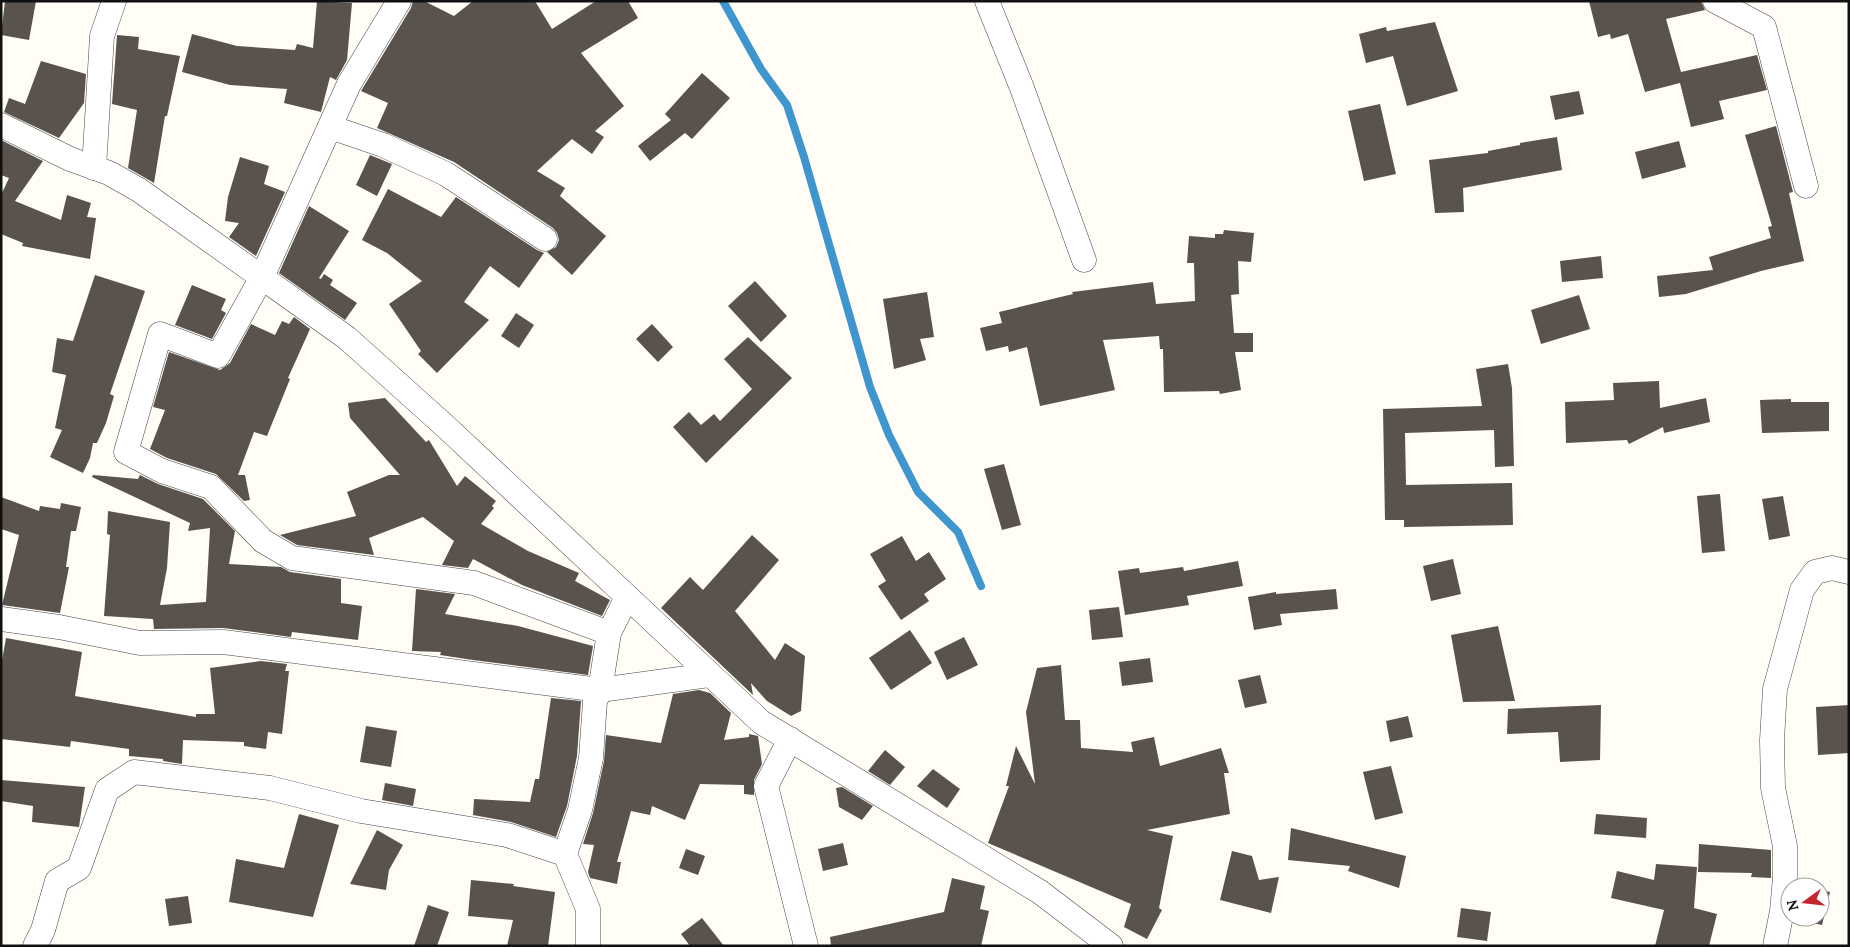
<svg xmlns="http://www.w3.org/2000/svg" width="1850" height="947" font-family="Lora,serif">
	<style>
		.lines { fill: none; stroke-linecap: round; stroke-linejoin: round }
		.stream { stroke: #3f96cf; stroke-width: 8 }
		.building { fill: #5a524d }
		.minor-casing { stroke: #444; stroke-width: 25 }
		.minor { stroke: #fff; stroke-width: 24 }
	</style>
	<rect width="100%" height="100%" fill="#fffdf5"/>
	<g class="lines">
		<path class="stream" d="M723 1 761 69 787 105 804 157 870 387 889 435 918 492 958 532 981 586"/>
	</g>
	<g class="building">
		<path d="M5 1H36L29 40 1 35Z"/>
		<path d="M317 1 352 3 347 60 336 80 330 77 321 112 284 103 287 89 230 85 182 72 192 34 237 46 295 50 297 44 313 48Z"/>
		<path d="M413 1H424L454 16 473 1H535L552 29 596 1H628L638 18 581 53 624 106 595 131 604 137 592 154 572 139 537 171 565 188 560 196 606 236 572 275 547 252 556 247 559 240 557 233 553 228 454 162 377 128 388 103 361 91 411 8Z"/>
		<path d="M1589 1H1701L1705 10 1666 19 1681 72 1757 55 1767 90 1719 101 1724 119 1691 127 1680 83 1645 92 1628 34 1611 39 1610 34 1598 37Z"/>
		<path d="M1435 22 1458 91 1407 106 1393 56 1366 63 1359 34 1386 27 1387 31Z"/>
		<path d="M117 35 139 37 138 49 180 56 167 116H165L154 183 128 168 137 110 112 104Z"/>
		<path d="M41 61 86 74 84 103 59 138 4 112 9 98 25 104Z"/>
		<path d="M702 73 730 98 692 139 685 133 650 161 638 146 671 120 665 114Z"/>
		<path d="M1579 91 1584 114 1555 120 1550 96Z"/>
		<path d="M1380 104 1396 174 1364 181 1348 111Z"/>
		<path d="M1776 126 1793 192 1789 193 1804 261 1761 271 1686 294 1659 297 1657 276 1713 270 1709 257 1771 238 1768 227 1772 226 1745 135Z"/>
		<path d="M1557 137 1562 170 1463 188 1464 212 1435 213 1429 160 1488 153V151L1520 145V143Z"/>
		<path d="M1 140 43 161 15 201 61 220 67 195 91 203 87 217 96 218 90 259 22 246 23 243 1 234V195L9 178 1 175Z"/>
		<path d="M1679 141 1686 167 1642 179 1635 152Z"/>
		<path d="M370 155 392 164 377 196 356 185Z"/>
		<path d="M240 157 269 166 264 184 285 192 256 256 229 237 239 223 225 221 228 197Z"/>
		<path d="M388 189 441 217 456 197 537 250 544 253 519 288 490 266 464 302 489 320 437 373 418 354 421 351 389 304 422 281 387 253 362 240Z"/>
		<path d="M309 206 349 231 319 278 321 279 324 274 333 280 330 285 357 303 345 320 279 273Z"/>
		<path d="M1224 230 1254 233 1251 262 1238 261 1239 294 1231 295 1234 333H1253V352H1235L1241 390 1220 394 1219 391 1164 392 1163 349H1160L1159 336 1103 340 1115 390 1040 406 1027 347 1009 352 1008 346 986 351 980 328 1002 323 999 312 1073 294 1072 292 1153 282 1156 304 1195 301 1194 263H1187L1189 236 1215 238V234H1223Z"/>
		<path d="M1601 256 1603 278 1562 282 1560 261Z"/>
		<path d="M95 275 145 291 110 394 114 396 106 423 97 443H93L90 458 83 473 50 457 62 430 55 428 66 375 52 372 57 338 73 341Z"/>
		<path d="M755 281 787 316 761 342 728 306Z"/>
		<path d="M192 285 226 299 221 310 226 313 212 339 175 325Z"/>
		<path d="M927 292 934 337 920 339 926 360 894 369 883 299Z"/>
		<path d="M1579 295 1590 329 1541 344 1531 310Z"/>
		<path d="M516 313 534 325 519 348 501 336Z"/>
		<path d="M294 317 310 329 288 378 290 379 267 436 254 432 238 475H245L250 500 244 501 216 474 167 458 150 449 165 410 153 407 169 352 220 370 230 363 251 324 275 335 282 321 289 324Z"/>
		<path d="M652 324 673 347 658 362 636 339Z"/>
		<path d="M748 337 792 378 706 463 673 427 689 412 701 425 714 414 720 421 752 389 724 359Z"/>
		<path d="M1508 364 1512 388 1514 466 1495 467 1494 430 1405 433 1406 485 1512 483 1513 525 1404 527V520H1385L1383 409 1482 406 1476 369Z"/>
		<path d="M1659 381 1660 408 1706 398 1710 422 1664 433 1663 427 1629 444 1627 440 1566 443 1565 402 1614 400 1613 383Z"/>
		<path d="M385 398 426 442 429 440 457 486 465 476 496 501 492 506 494 508 481 524 528 551 579 573 575 581 610 600 602 616 522 585 473 559 468 568 442 565 454 541 423 517 369 538 374 555 297 545 280 535 356 516 347 492 389 475H400L350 418 348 403Z"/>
		<path d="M1791 399V402H1829V431L1762 433 1760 400Z"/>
		<path d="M1004 464 1021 525 1002 530 984 469Z"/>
		<path d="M93 475 138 479 140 475 158 484 203 499 235 531 229 564 281 567 290 572 341 579V603L362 606 358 640 292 632 291 637 223 628 154 629 153 619 104 616 110 535 107 534 108 511 170 522 167 568 160 605 206 602 210 528 188 531 190 523 92 477Z"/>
		<path d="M1720 494 1725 551 1702 553 1697 496Z"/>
		<path d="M1783 496 1790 536 1769 540 1762 499Z"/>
		<path d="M1 497 39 511 40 506 60 509 61 503 81 507 76 531H71L66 567H69L60 613 2 605 19 535 1 529Z"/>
		<path d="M752 535 779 560 735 611 775 660 785 643 805 656 801 711 791 716 767 701 751 683 753 695 661 608 690 577 703 590Z"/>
		<path d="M902 536 916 561 929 552 946 579 924 594 929 601 901 620 878 586 886 581 870 554Z"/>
		<path d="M1453 559 1461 594 1431 601 1423 566Z"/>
		<path d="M1238 561 1243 586 1187 596 1189 605 1125 615 1118 571 1139 568 1140 573 1183 567 1184 571Z"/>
		<path d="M416 589 455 594 445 614 518 626 593 646 588 675 473 660 440 655 441 652 412 651Z"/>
		<path d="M1336 589 1338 609 1280 614 1282 625 1254 630 1248 597 1276 592V594Z"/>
		<path d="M1119 607 1123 637 1092 640 1089 610Z"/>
		<path d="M1498 626 1515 701 1463 702 1451 635Z"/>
		<path d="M910 630 932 663 891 690 869 658Z"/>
		<path d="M964 637 978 665 947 680 934 652Z"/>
		<path d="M6 638 82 652 75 696 196 717V714H215L210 668 261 661 287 664 285 671H289L282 734 268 732 266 749 244 746V742L183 740 182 764 163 761V759L129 756V749L71 741 70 747 1 739V666Z"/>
		<path d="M1150 658 1153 682 1122 686 1119 662Z"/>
		<path d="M1061 665 1065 720H1080L1081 748 1133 752 1131 742 1154 737 1160 766 1221 748 1229 773H1224L1230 814 1147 830 1173 836 1159 908 1162 910 1147 939 1124 927 1131 904 988 843 1009 786H1006L1016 746 1035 784 1026 712 1037 668Z"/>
		<path d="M1260 675 1267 703 1245 708 1238 680Z"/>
		<path d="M699 690 710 693 731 713 724 740 749 737V734L758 736 762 764 754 780V795L744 794V785L700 784 685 820 652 806 650 815 631 811 617 862H621L617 884 590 878 588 872 594 845 583 844 593 813 604 761 606 735 661 743 673 694Z"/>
		<path d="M551 698 581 701 577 756 567 806 556 837 511 822 473 815 474 799 530 802 535 779H539Z"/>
		<path d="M1601 705 1600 760 1560 762 1558 732 1507 734 1508 709Z"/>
		<path d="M1849 705V753L1818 755 1816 707Z"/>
		<path d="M1408 716 1413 737 1390 742 1386 721Z"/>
		<path d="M366 726 397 731 391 767 360 762Z"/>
		<path d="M885 750 905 767 890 785 868 771Z"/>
		<path d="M1391 766 1403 813 1375 820 1363 772Z"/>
		<path d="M933 769 960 789 947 808 917 786Z"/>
		<path d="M1 780 85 787 79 827 32 822 33 806 1 801Z"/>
		<path d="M385 783 416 789 413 806 382 800Z"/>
		<path d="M842 787 873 806 862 820 839 807 836 788Z"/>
		<path d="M299 814 339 825 313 917 229 902 236 859 284 868Z"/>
		<path d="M1596 814 1647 818 1646 838 1594 834Z"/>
		<path d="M1291 828 1406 856 1399 888 1348 871 1350 866 1288 860Z"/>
		<path d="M377 830 403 845 389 870 386 890 350 884Z"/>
		<path d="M843 843 848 865 823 871 818 849Z"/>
		<path d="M1699 844 1771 850V878L1751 877 1752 873 1698 872Z"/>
		<path d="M686 849 705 856 698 875 679 868Z"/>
		<path d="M1232 851 1252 856 1259 880 1279 877 1271 913 1220 900Z"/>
		<path d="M1656 864 1697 867 1694 908 1717 914 1709 946H1655L1664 910 1611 898 1617 871 1654 880Z"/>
		<path d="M952 878 985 886 980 909 989 911 981 946H831L830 937 944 912Z"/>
		<path d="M471 880 514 884 513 886 555 892 548 946H507L513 920 468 916Z"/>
		<path d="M1820 890 1830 892 1822 925 1794 919 1795 917H1820Z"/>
		<path d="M188 896 192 923 169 926 165 899Z"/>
		<path d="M428 905 449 912 437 946H414Z"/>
		<path d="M1461 908 1491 912 1487 941 1457 937Z"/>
		<path d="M702 918 724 946H690L681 934Z"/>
	</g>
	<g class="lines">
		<g class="minor-casing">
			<g id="minor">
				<path d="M399 1 349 84 262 277 218 356 160 334 126 452 162 471 211 487 263 541 292 558 474 583 609 633"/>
				<path d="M987 1 1022 88 1084 260"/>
				<path d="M1715 1 1764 27 1806 186"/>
				<path d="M1 125 70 159 109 173 139 190 347 338 445 426 761 722 1040 892 1111 946"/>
				<path d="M330 127 383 145 446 174 545 239"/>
				<path d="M94 168 102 36 114 1"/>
				<path d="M1 619 59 627 140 643 223 642 600 690 709 675"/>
				<path d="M790 739 766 786 806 946"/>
				<path d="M35 946 43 930 57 881 79 868 107 790 134 772 270 788 361 811 507 835 565 854"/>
				<path d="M588 946V909L565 854 580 810 591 758 595 701 600 690 609 633 627 597"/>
				<path d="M1775 946 1782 911 1785 877V846L1773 788 1772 740 1775 689 1802 590 1815 572 1832 568 1849 572"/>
			</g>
		</g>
		<use href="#minor" class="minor"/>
	</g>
	<rect width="1850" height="947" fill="none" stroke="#111111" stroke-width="5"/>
	<g transform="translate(1805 902) rotate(255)"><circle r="24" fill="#ffffff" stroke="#a0a0a0"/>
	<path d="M0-4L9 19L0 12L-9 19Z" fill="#c4262e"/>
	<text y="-8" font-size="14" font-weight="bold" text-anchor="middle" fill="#111111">N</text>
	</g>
</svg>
